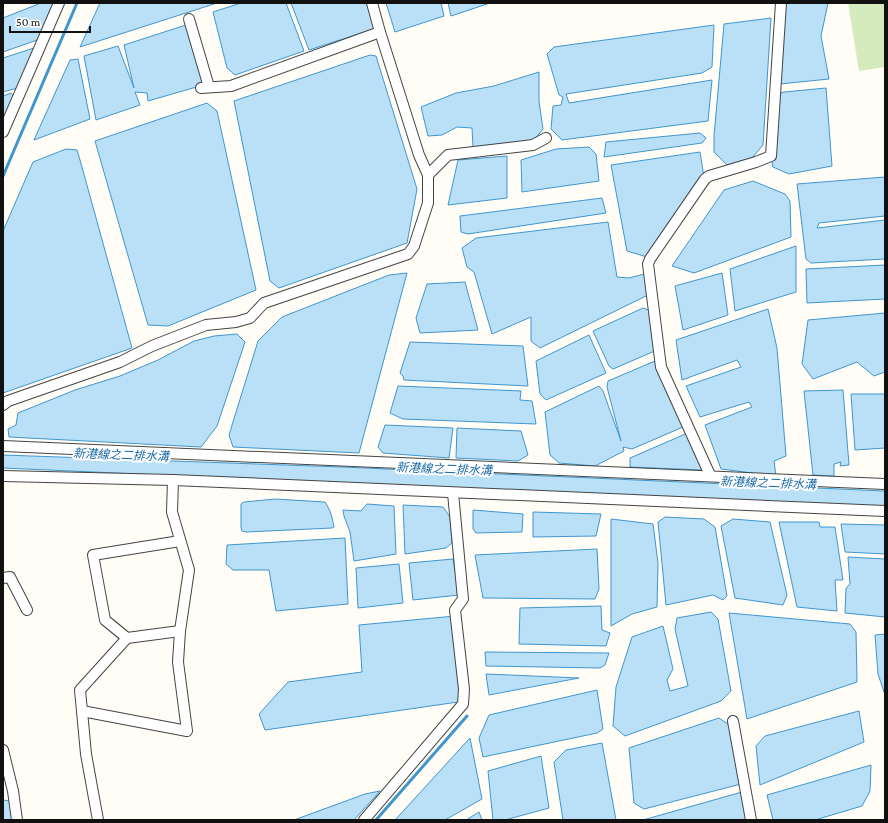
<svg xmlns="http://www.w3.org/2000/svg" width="888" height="823" font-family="'Crimson Pro','Noto Sans TC',serif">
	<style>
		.green { fill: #d5ebbd }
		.water { fill: #b9e0f7; stroke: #3f96cf }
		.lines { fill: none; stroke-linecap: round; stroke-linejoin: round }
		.stream { stroke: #3f96cf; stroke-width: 3 }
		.minor-casing { stroke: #444; stroke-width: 12 }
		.minor { stroke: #fff; stroke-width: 10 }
		.labels { text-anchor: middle; stroke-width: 4; stroke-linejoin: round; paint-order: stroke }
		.water-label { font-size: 12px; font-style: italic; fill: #1768a6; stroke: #fff }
	</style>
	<rect width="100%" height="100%" fill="#fffdf5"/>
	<path class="green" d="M848 3H885V67L859 71Z"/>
	<g class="water">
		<path d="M41 3H58L40 39 3 52V18Z"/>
		<path d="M100 3H217L80 47Z"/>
		<path d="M241 3H286L304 51 235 75 227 68 213 12Z"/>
		<path d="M291 3H369L377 28 309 50Z"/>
		<path d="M386 3H441L444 16 395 32Z"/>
		<path d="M448 3H490L451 16Z"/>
		<path d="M783 3H828L821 36 829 79 780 84Z"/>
		<path d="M771 18 763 145 752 158 727 165 714 152V136L724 24Z"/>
		<path d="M189 24 206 78 200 86 148 101 147 93 135 92 140 105 96 120 84 56 118 46 134 88 124 45Z"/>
		<path d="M714 25 712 67 702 73 566 94 569 103 712 80 708 121 562 140 551 129 553 106 561 105 563 97 559 95 547 54 554 47Z"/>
		<path d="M37 47 21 87 3 92V58Z"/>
		<path d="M370 55 376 56 417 189 407 243 279 288 270 281 234 101Z"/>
		<path d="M78 59 90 119 34 140 70 60Z"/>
		<path d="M539 72V101L543 129 534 140 473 147 472 128 457 127 442 135 428 136 421 107 456 93 494 86Z"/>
		<path d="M826 88 832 166 789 174 773 167 771 158 777 94 784 92Z"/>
		<path d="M11 93 17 100 3 128V96Z"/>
		<path d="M207 103 217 111 256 290 168 326 148 325 95 141Z"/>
		<path d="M700 133 706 138 702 143 604 157 606 142Z"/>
		<path d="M589 147 596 154 599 181 522 192 521 160 556 149Z"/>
		<path d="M66 149 77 150 80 160 132 348 3 393V231L33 162Z"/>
		<path d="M700 152 704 177 647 257 627 251 611 165Z"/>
		<path d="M507 156V198L448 205 458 160Z"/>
		<path d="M885 177V216L819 223 817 228 885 220V259L811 263 806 259 797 184Z"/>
		<path d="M753 181 785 194 790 201 791 237 694 273 672 266 724 190Z"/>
		<path d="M602 198 606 213 468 234 461 232 460 216Z"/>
		<path d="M608 222 617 277 629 278 648 273 652 293 540 348 531 341V317L492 334 474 272 467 267 462 248 476 238Z"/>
		<path d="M796 246V292L735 311 730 269Z"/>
		<path d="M885 265V299L807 303 806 269Z"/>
		<path d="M407 273 359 453 233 447 229 435 258 341 282 317 389 275Z"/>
		<path d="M722 273 728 315 683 330 675 286Z"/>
		<path d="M465 282 478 330 420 333 416 318 427 284Z"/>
		<path d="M643 308 654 312 657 350 613 369 609 366 593 331Z"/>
		<path d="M768 309 777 348 786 456 774 461 776 476 721 469 705 425 752 407 749 402 700 417 686 386 741 367 737 360 682 380 676 340Z"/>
		<path d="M885 313V372L874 376 857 362 813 379 802 364 808 320Z"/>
		<path d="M237 334 245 342 217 426 201 447 9 437 8 429 16 425 18 413 75 390 120 376 158 360 194 341 214 336Z"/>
		<path d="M589 335 606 373 546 400 540 394 536 361Z"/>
		<path d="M410 342 523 346 528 386 404 380 403 376 400 373Z"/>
		<path d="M655 361 683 427 632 449 623 447 624 451 595 466 559 463 550 455 545 412 599 386 603 391 621 441 607 387 608 381Z"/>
		<path d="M398 386 521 391 520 400 532 401 536 424 403 419 390 413Z"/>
		<path d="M843 390 849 465 840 466 841 462 834 464V476L813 475 804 391Z"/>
		<path d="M851 394H885V448L855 450Z"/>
		<path d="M385 425 453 428 449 458 383 453 378 447Z"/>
		<path d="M457 428 521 431 528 455 518 461 456 458Z"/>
		<path d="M690 432 702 470 630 467V458Z"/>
		<path d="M3 455 342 467 885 491V507L3 468Z"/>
		<path d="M275 499 325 502C331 511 332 517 334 527L332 528 246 532 242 531 241 528V504L244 502Z"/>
		<path d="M367 504 394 506 396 554 354 561 350 532 344 516 343 510 361 511Z"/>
		<path d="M403 505 443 507 450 517 452 543 446 548 405 554Z"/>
		<path d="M473 510 523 514 522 532 476 533 473 529Z"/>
		<path d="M533 512 601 514 596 536 533 537Z"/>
		<path d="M665 517 704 519 715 527 727 596 723 600 713 595 666 605 658 522Z"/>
		<path d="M611 519 653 524 658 563 657 607 632 614 611 626Z"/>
		<path d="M733 519 770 522 787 595 783 605 735 598 721 526Z"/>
		<path d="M779 522H819L820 527H835L843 580H835L837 611 797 607Z"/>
		<path d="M841 524 885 525V554L845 552Z"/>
		<path d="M345 538 348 604 276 611 269 570H233L226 564 227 545Z"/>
		<path d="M597 549 599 589 595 599 483 598 475 555Z"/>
		<path d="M848 557 885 559V617L845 613 846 588 850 584Z"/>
		<path d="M453 559 459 595 413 600 409 563Z"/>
		<path d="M399 564 403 603 358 608 356 568Z"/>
		<path d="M601 606 602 630 610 633 606 646 519 644 520 608Z"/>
		<path d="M711 612 718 619 731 691 721 701 625 736 613 726 616 687 632 637 663 626 673 669 667 680 670 691 688 686 675 629 677 618Z"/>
		<path d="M729 613 850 624 856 632 857 682 747 719Z"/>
		<path d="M455 616 465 701 265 730 259 714 288 682 362 672 359 625Z"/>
		<path d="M885 634V695L878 674 875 635Z"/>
		<path d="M485 652 609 653 605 665 600 668 486 666Z"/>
		<path d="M486 674 579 678 489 695Z"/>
		<path d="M597 690 603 729 597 733 483 757 479 738 489 715Z"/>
		<path d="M859 711 864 742 760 785 756 746 765 736Z"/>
		<path d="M719 718 728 724 745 783 644 809 634 803 629 748Z"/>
		<path d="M470 738 482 799 445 820H395Z"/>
		<path d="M602 743 616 820H563L554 762 566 750Z"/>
		<path d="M541 756 549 808 505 820H493L488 771Z"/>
		<path d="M871 765 870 791 862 806 815 820H773L767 795Z"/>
		<path d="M380 791 354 820H294L365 794Z"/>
		<path d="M742 792 747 820H643Z"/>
		<path d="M3 800 10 801 12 820H3Z"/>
		<path d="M479 812 482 820H466Z"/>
	</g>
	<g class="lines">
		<g class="stream">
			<path d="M3 176 77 3"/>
			<path d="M376 820 467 716"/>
		</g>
		<g class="minor-casing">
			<g id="minor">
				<path d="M189 19 209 87"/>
				<path d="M201 88 231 86 380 32"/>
				<path d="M3 132 59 3"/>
				<path d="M428 175 448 155 533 145 546 138"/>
				<path d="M3 405 8 401 120 362 152 346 206 325 236 322 250 318 264 303 408 254 414 246 428 203V175L419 155 380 32 372 3"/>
				<path d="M3 446 885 484"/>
				<path d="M710 475 661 367 648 264 650 259 705 179 709 176 756 162 771 156 781 3"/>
				<path d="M3 476 173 480 885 511"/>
				<path d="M3 578 10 577 27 610"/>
				<path d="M180 631 127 638 105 620 93 555 180 541"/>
				<path d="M82 711 187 731 178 662 180 631 189 570 172 512 173 480"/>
				<path d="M733 721 751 820"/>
				<path d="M3 750 13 791 17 820"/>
				<path d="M98 820 86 754 80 690 127 638"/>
				<path d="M364 820 463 704 464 689 455 610 463 599 453 493"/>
			</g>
		</g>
		<use href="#minor" class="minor"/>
	</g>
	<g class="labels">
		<g class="water-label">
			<text transform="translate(121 455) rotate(2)" y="4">新港線之二排水溝</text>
			<text transform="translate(444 469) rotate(2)" y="4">新港線之二排水溝</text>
			<text transform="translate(768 483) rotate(2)" y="4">新港線之二排水溝</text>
		</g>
	</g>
	<rect width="888" height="823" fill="none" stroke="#111111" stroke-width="8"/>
	<path d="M10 26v6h80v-6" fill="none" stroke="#111111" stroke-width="2"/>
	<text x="16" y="26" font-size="12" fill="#111111" stroke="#ffffff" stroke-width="3" paint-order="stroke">50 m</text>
</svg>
